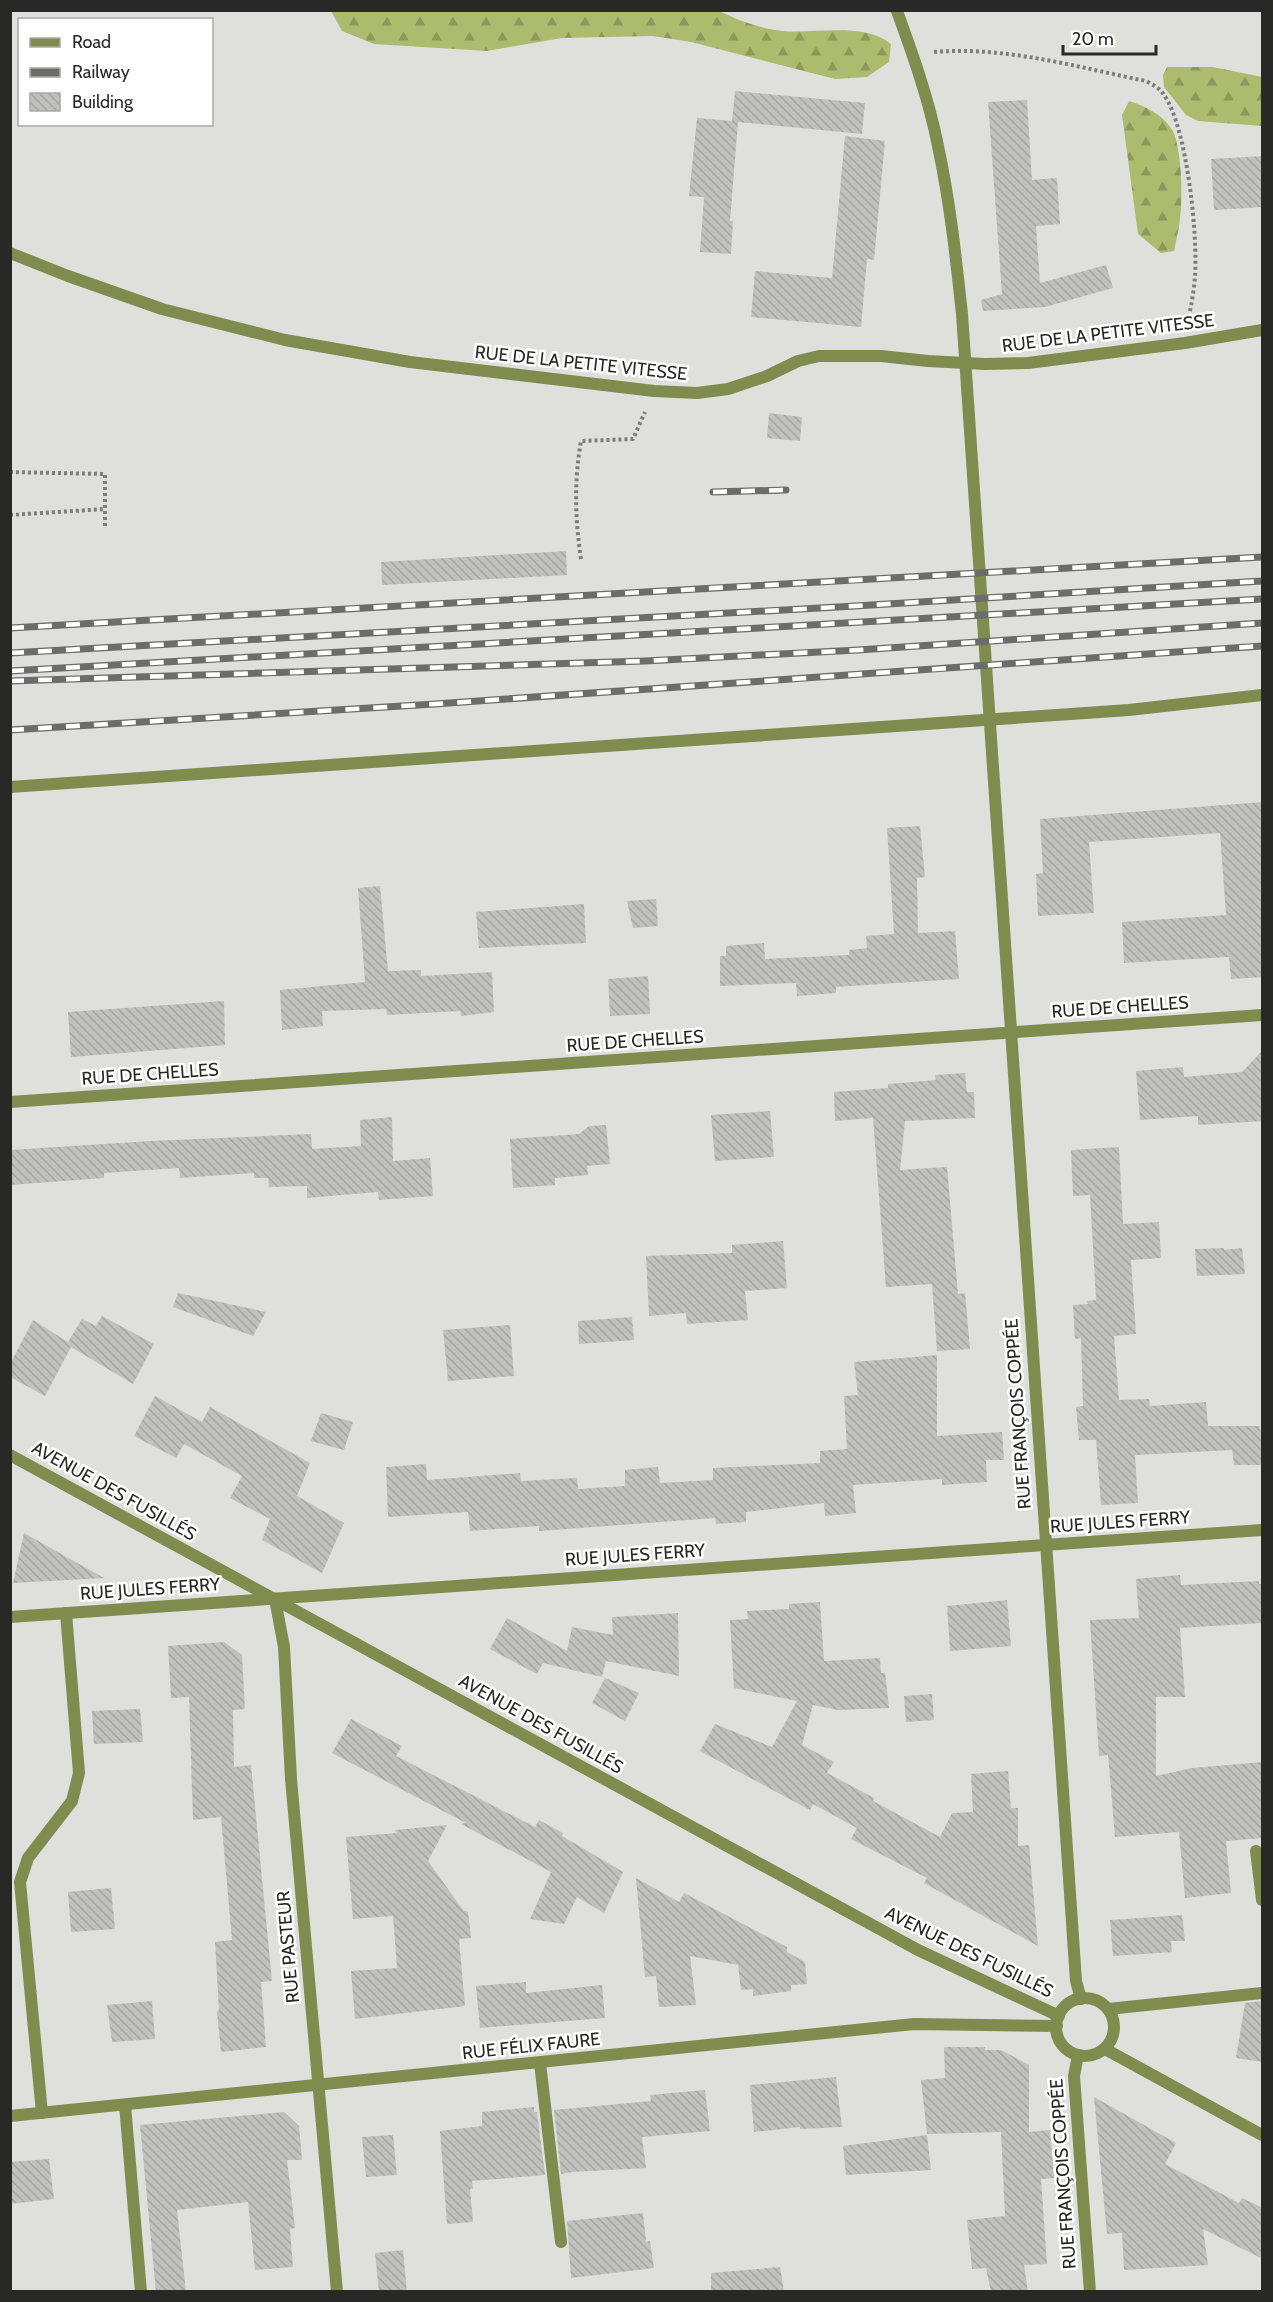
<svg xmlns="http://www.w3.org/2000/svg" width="1273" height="2302" font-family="Cabin,sans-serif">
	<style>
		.forest { fill: url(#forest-firs) }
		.building { fill: url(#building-back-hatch) }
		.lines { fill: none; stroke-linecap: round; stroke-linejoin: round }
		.path { stroke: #7d7d7b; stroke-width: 4; stroke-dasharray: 3 3; stroke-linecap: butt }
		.lane { stroke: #808b4e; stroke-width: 12 }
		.street { stroke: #808b4e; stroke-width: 12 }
		.rail-casing { stroke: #6c6d6b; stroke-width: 7 }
		.rail { stroke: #fff; stroke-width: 4.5; stroke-dasharray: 14; stroke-linecap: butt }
		.labels { text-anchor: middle; stroke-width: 5; stroke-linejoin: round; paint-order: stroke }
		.street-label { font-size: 18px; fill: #282827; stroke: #fff }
	</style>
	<defs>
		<pattern id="forest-firs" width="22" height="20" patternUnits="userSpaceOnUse" patternTransform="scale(1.5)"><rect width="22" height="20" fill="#adbb6e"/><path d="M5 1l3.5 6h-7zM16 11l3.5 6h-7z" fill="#8d985a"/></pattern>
		<pattern id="building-back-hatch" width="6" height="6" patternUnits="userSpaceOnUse" patternTransform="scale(1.5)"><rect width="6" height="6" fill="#c0c1bd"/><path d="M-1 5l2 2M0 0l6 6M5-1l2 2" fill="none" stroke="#a5a6a2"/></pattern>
	</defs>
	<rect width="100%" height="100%" fill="#dfe0dc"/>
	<g class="forest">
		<path d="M331 11H719C738 20 761 29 782 31 816 34 863 22 891 44L889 62 867 77 835 79 691 42 653 36 562 38 487 51 374 44 342 31Z"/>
		<path d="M1167 67H1213L1262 77V126L1198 121 1186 115 1164 87 1163 75Z"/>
		<path d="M1129 101C1145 106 1161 114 1171 128 1182 143 1183 200 1180 219 1179 230 1176 240 1174 251L1161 253 1138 234 1122 115Z"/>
	</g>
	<g class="building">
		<path d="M735 91 865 103 862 134 738 122 730 221H733L731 254 700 252 704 197 689 196 697 118 732 121Z"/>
		<path d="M1027 100 1032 180 1057 178 1060 224 1036 226 1040 283 1106 265 1113 288 1045 307 983 311 981 300 1002 294 988 102Z"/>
		<path d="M845 136 885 141 874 260 867 259 861 327 751 317 755 271 832 278Z"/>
		<path d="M1263 156V207L1214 210 1211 159Z"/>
		<path d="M769 413 802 417 800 441 767 438Z"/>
		<path d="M566 551 567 575 382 585 381 562Z"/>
		<path d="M1263 802V977L1231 979 1229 957 1124 963 1122 922 1226 915 1220 833 1089 842 1094 913 1038 916 1036 874 1043 873 1040 819Z"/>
		<path d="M920 826 925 877 917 878 918 933 955 931 959 979 836 987V993L797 996 796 983 720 986V956H726V946L764 943 765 959 849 955V950L867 948 866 936 894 934 887 828Z"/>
		<path d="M380 886 388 971 421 970V976L492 972 494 1012 461 1016 460 1011 387 1015 386 1009 322 1011 323 1026 282 1030 280 990 365 982 358 888Z"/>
		<path d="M656 899 658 926 633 928 627 901Z"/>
		<path d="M584 904 586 943 479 948 476 912Z"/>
		<path d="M648 976 650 1014 610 1016 608 979Z"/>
		<path d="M224 1001 225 1045 71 1057 68 1012Z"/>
		<path d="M1263 1050V1121L1198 1125V1116L1140 1120 1136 1071 1183 1067 1184 1077 1242 1072Z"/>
		<path d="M965 1073 967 1092H974L975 1118 905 1121 900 1170 947 1167 958 1294 965 1293 970 1349 937 1351 932 1284 886 1287 873 1118 835 1121 834 1092 888 1088V1084L936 1080 935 1075Z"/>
		<path d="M770 1111 774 1157 715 1161 711 1115Z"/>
		<path d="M392 1117 393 1161 430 1158 433 1196 379 1200 378 1192 307 1198V1186L269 1187 268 1178H254V1173L180 1178 179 1168 104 1173V1178L10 1185V1150L150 1141 311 1134 312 1149 361 1146 360 1120Z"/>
		<path d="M606 1125 610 1164 587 1166 588 1175 555 1178V1185L513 1188 510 1139 579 1134 589 1126Z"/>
		<path d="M1119 1147 1123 1224 1159 1222 1161 1258 1131 1260 1136 1334 1114 1336 1119 1400 1149 1399 1150 1406 1206 1402 1208 1426H1260L1263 1465H1234L1232 1450 1135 1455 1138 1503 1101 1505 1096 1440H1079L1076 1407 1083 1406 1081 1338 1075 1339 1073 1305 1088 1304 1087 1301 1096 1300 1090 1195 1073 1196 1071 1150Z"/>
		<path d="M783 1241 787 1288 745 1291 748 1320 687 1324 686 1313 649 1316 646 1256 732 1253V1245Z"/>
		<path d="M1224 1248V1250L1242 1248 1245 1274 1197 1276 1195 1249Z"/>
		<path d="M178 1293 234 1305 266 1312 253 1336 173 1307Z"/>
		<path d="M102 1316 154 1344 133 1384 71 1347 45 1396 10 1377V1364L33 1320 68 1342 82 1319 96 1326Z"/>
		<path d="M632 1317 634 1340 579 1344 578 1321Z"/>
		<path d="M510 1325 514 1376 448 1381 443 1330Z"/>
		<path d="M937 1355V1436L1002 1432 1004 1460H986L987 1482 942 1485V1479L853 1485 856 1513 825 1516 824 1503 746 1512V1522L716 1524 715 1518 539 1531V1526L470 1531 468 1512 388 1517 386 1467 426 1464 427 1480 520 1473 521 1481 577 1478 578 1489 625 1486V1470L658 1467 660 1483 713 1480V1468L820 1463V1451L847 1449 844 1396 858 1395 854 1362Z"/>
		<path d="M155 1396 202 1422 210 1407 310 1463 297 1496 344 1523 322 1573 262 1540 270 1519 230 1498 242 1476 184 1444 176 1458 134 1436Z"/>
		<path d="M321 1413 353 1422 344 1450 311 1441Z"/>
		<path d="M24 1533 104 1578 13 1583Z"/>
		<path d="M1180 1575 1181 1585 1259 1581V1584H1262V1623L1180 1628 1185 1697H1156V1776L1192 1768 1263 1762V1838L1226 1841 1231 1893 1185 1898 1179 1832 1115 1837 1108 1755 1099 1756 1090 1620 1139 1618 1136 1579Z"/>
		<path d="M1007 1600 1011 1646 950 1651 947 1606Z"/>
		<path d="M820 1602 824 1661 880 1658 881 1673H885L889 1708 838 1710 813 1705 802 1745 834 1762 827 1773 874 1798 873 1801 940 1837 952 1813 973 1812 971 1774 1008 1771 1011 1808H1018V1846L1029 1845 1038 1946 924 1883 927 1878 851 1839 857 1828 813 1804 810 1810 700 1751 715 1724 772 1747 797 1701 734 1688 730 1620 748 1619 747 1611 789 1609V1604Z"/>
		<path d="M678 1613 679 1676 606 1661 602 1677 543 1663 537 1674 490 1649 507 1618 567 1651 572 1627 613 1635 612 1617Z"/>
		<path d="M224 1642 242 1655 245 1709 233 1710 234 1767 251 1765 272 1981 261 1982 266 2047 221 2052 217 2012 219 2010 215 1942 232 1940 221 1817 193 1820 189 1697 171 1698 168 1646Z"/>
		<path d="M605 1678 639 1693 625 1721 592 1703Z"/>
		<path d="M932 1694 934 1720 906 1722 904 1696Z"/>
		<path d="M140 1709 143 1742 94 1744 92 1711Z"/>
		<path d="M351 1719 402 1746 396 1756 535 1827 539 1820 563 1833 562 1836 623 1872 604 1913 577 1897 564 1924 530 1919 551 1872 461 1824 466 1823 332 1753Z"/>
		<path d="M447 1825 428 1861 463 1910 468 1912 471 1938 459 1939 465 2006 355 2019 351 1971 397 1968 393 1916 353 1919 346 1837 397 1833 395 1830Z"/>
		<path d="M636 1878 679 1902 684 1893 787 1947V1952L805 1962 807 1984 791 1985V1991L753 1996V1989L741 1990 738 1965 690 1956 696 2005 659 2007 656 1976 645 1977Z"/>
		<path d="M111 1888 115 1929 71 1932 68 1892Z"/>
		<path d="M1182 1915 1185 1941H1171L1172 1952 1113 1956 1110 1920Z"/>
		<path d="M526 1982V1993L602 1985 605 2018 480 2028 476 1986Z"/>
		<path d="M152 2001 155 2039 112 2042 107 2005Z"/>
		<path d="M1263 2001V2062L1236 2058 1245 2003Z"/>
		<path d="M944 2047H985V2050H1001L1029 2065V2132L1050 2130 1054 2178 1041 2179 1047 2264 1024 2265 1028 2292H991L986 2268 972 2269 967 2220 1005 2216 1001 2132 927 2134 921 2080 945 2078Z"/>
		<path d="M836 2077 842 2127 800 2129V2127L754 2132 750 2085Z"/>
		<path d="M705 2090 710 2131 642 2137 646 2168 572 2172 561 2174 554 2110 651 2101 650 2095Z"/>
		<path d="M1094 2097 1176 2143 1165 2164 1239 2203 1242 2198 1263 2208V2259L1203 2229 1208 2265 1124 2270 1122 2233 1107 2234Z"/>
		<path d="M534 2107V2112H537L545 2175 472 2181 473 2189H470L473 2222 447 2224 440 2131 482 2126V2112Z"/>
		<path d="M284 2112 299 2126 302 2160H287L295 2228 290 2229 293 2267 255 2270 248 2202 177 2210 186 2292H156L140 2125Z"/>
		<path d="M393 2135 397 2175 366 2177 362 2137Z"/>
		<path d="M927 2135 931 2170 846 2175 843 2146Z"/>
		<path d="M49 2159 54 2199 10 2204V2162Z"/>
		<path d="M643 2213 646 2242 650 2241 654 2268 571 2278 567 2221Z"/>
		<path d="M403 2250 407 2292H379L375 2253Z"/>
		<path d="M780 2267 784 2292H711V2273Z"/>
	</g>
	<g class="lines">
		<g class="path">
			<path d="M934 52C1006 46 1076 67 1146 81 1153 85 1160 88 1164 95 1187 127 1198 236 1195 276 1194 291 1191 306 1188 322"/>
			<path d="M10 472 105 474V529"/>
			<path d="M10 515 105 509"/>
			<path d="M581 559C575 519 574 481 581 441L633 439 645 412"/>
		</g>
		<g class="lane">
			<path d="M10 253 68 276 162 309 285 340 410 362 654 391 697 393 728 389 767 376 798 361 819 356H881L928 361 985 364 1028 363 1185 343 1262 330"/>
			<path d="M10 787 1129 710 1262 695"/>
			<path d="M1256 1851 1262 1900"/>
			<path d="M540 2063 561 2242"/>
		</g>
		<g class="street">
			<path d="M897 11C913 55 929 100 938 146 950 202 956 258 962 314L1076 1981 1081 1999"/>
			<path d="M10 1102 1262 1015"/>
			<path d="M10 1455 918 1950 1059 2016"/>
			<path d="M275 1599 284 1647 291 1779 337 2292"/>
			<path d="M10 1617 1262 1530"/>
			<circle cx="1085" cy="2027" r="29"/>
			<path d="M1108 2009 1262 1993"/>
			<path d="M1105 2049 1262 2135"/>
			<path d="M1078 2055 1074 2076 1090 2292"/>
			<path d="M125 2105 141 2292"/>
			<path d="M42 2113 20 1882 28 1858 72 1801 79 1773 66 1613"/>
			<path d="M10 2116 914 2024 1057 2026"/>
		</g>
		<g class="rail-casing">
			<g id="rail">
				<path d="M713 492 786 490"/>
				<path d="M10 628 1262 557"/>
				<path d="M10 653 855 606 1262 581"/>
				<path d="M10 671 1262 599"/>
				<path d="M10 681 645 661 858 650 1262 623"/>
				<path d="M10 730 435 704 1262 646"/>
			</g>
		</g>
		<use href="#rail" class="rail"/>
	</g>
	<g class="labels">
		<g class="street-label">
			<text transform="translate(1108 333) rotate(-7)" y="6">RUE DE LA PETITE VITESSE</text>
			<text transform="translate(581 363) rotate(6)" y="6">RUE DE LA PETITE VITESSE</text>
			<text transform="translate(1120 1007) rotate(-4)" y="6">RUE DE CHELLES</text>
			<text transform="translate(635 1041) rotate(-4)" y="6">RUE DE CHELLES</text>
			<text transform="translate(150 1074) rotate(-4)" y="6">RUE DE CHELLES</text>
			<text transform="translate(1018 1414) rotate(-94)" y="6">RUE FRANÇOIS COPPÉE</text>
			<text transform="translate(114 1491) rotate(29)" y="6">AVENUE DES FUSILLÉS</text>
			<text transform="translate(1120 1522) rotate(-4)" y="6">RUE JULES FERRY</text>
			<text transform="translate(635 1555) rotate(-4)" y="6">RUE JULES FERRY</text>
			<text transform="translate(150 1589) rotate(-4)" y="6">RUE JULES FERRY</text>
			<text transform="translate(541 1724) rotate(29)" y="6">AVENUE DES FUSILLÉS</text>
			<text transform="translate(288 1947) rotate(-95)" y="6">RUE PASTEUR</text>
			<text transform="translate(969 1952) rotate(26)" y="6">AVENUE DES FUSILLÉS</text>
			<text transform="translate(531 2046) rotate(-6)" y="6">RUE FÉLIX FAURE</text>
			<text transform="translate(1063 2174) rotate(-94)" y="6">RUE FRANÇOIS COPPÉE</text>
		</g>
	</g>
	<rect width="1273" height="2302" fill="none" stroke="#282827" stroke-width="24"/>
	<rect x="18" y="18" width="195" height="108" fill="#ffffff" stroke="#a9a9a9" stroke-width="1.5"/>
	<rect x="30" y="38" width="30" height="9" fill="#808b4e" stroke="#a9a9a9" stroke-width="1.5"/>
	<text x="72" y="48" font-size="18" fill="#282827">Road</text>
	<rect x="30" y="68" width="30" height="9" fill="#6c6d6b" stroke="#a9a9a9" stroke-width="1.5"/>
	<text x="72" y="78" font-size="18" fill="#282827">Railway</text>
	<rect x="30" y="93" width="30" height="18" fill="url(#building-back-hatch)" stroke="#a9a9a9" stroke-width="1.5"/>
	<text x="72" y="108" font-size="18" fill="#282827">Building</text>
	<path d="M1063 45v9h93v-9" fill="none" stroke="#282827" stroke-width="3"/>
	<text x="1072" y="45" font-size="18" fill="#282827" stroke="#ffffff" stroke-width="4.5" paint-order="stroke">20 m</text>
</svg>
